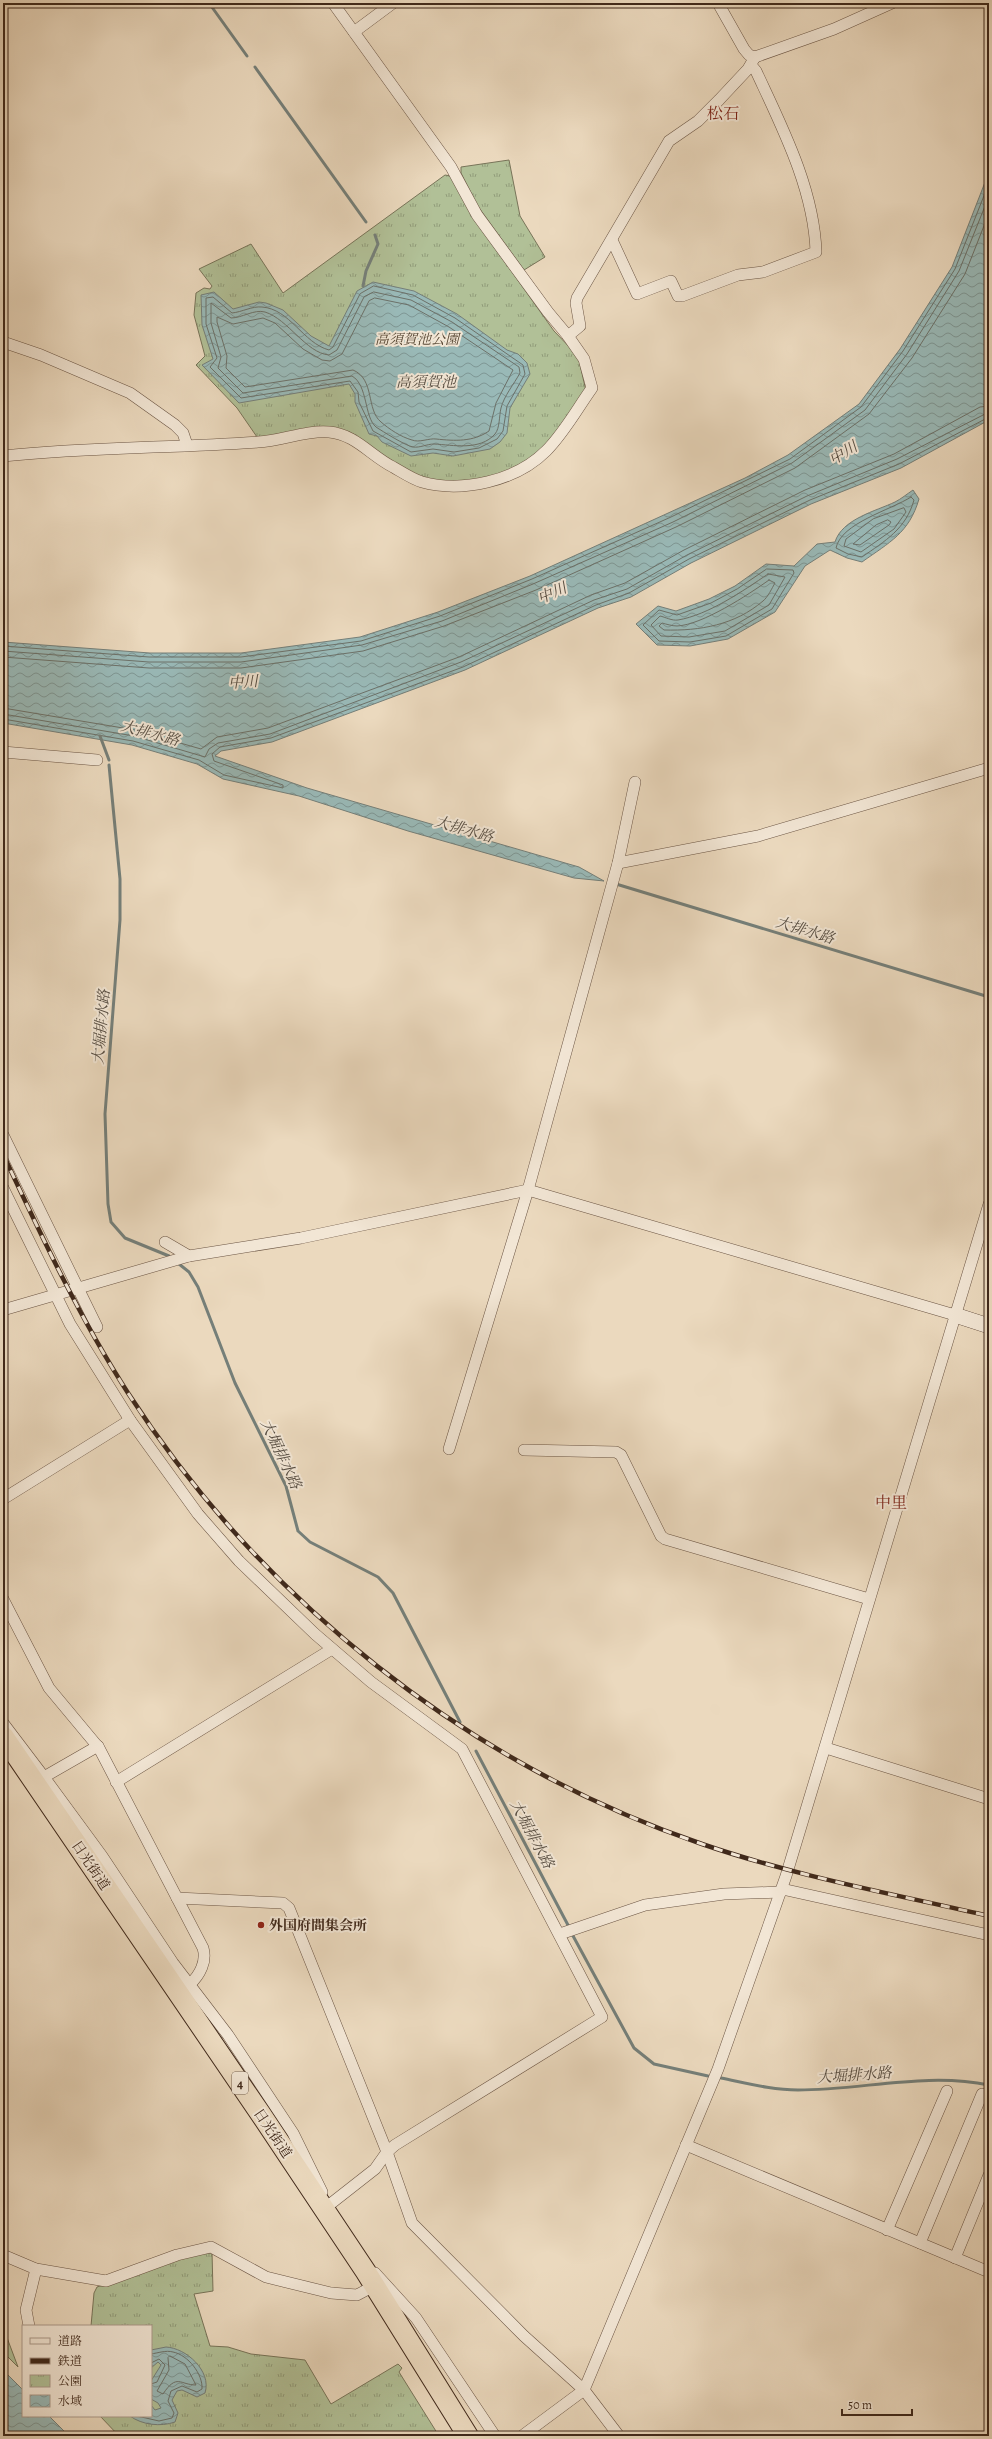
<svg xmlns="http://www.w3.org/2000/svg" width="992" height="2439" font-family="Alegreya,'Noto Serif JP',serif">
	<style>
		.park { fill: url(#park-tufts); stroke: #787459 }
		.water { fill: url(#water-waves); stroke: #757f79 }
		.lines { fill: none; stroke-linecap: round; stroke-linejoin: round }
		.shore { stroke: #6c7169; stroke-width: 1 }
		.stream { stroke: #757f79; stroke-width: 3 }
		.street-casing { stroke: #6b5544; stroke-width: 12 }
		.secondary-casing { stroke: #40291b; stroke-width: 16 }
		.highway-casing { stroke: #40291b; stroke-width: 22 }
		.street { stroke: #f2e6d5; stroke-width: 11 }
		.secondary { stroke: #f2e6d5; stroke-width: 15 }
		.highway { stroke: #ebd9be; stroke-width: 20 }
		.rail-casing { stroke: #40291b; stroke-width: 4.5 }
		.rail { stroke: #f2e6d5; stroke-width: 3; stroke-dasharray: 9; stroke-linecap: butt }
		.poi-dot { fill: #8f2418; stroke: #f2e6d5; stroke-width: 1.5 }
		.labels { text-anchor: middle; stroke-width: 4; stroke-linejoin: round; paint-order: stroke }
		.shield { fill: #f2e6d5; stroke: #756253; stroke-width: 1 }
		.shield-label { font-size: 13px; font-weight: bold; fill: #40291b }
		.park-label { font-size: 14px; font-style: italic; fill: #574734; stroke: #f2e6d5 }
		.street-label { font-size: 14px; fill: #40291b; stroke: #f2e6d5 }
		.poi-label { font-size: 14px; font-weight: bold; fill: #40291b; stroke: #f2e6d5; text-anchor: start }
		.water-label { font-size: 15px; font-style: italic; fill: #564d42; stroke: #f2e6d5 }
		.quarter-label { font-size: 16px; fill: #7a1f14; stroke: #f2e6d5 }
	</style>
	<defs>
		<pattern id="park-tufts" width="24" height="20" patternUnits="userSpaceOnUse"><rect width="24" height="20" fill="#b1c097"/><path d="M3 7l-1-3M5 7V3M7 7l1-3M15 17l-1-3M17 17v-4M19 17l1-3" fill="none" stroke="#919c7a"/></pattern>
		<pattern id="water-waves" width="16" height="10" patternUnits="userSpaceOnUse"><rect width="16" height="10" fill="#99b9b7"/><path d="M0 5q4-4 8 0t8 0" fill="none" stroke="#7e9694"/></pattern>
	</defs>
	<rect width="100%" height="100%" fill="#ebd9be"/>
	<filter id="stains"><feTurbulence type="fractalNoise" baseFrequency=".005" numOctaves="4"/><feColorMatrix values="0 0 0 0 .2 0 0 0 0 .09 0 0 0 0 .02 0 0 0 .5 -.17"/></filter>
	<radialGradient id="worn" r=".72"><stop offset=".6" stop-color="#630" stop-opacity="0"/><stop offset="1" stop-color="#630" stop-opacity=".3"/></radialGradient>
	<g class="park">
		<path d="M509 160 520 216 545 257 524 270 477 205 461 173V167Z"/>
		<path d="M445 175 451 176 472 216 554 331 578 356 586 391 544 448 517 467 490 478 468 482H434L405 470 353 436 257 437 237 408 196 365 205 356 194 315 196 293 204 288 210 289 212 286 199 269 251 244 283 293Z"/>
		<path d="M212 2252 213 2291 194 2294 210 2346 228 2347 251 2354 305 2360 331 2404 398 2364 402 2368 399 2372 439 2436H119L100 2416H151V2326H91L94 2293 97 2287 173 2259Z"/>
		<path d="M3 2327 18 2367 3 2352Z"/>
	</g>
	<g class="water">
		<path d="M989 172V420L901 468 811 504 691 563 631 597 598 608 465 670 272 742 221 751 215 756 307 788 579 867 604 881 574 878 408 831 299 796 223 779 197 764 132 745 3 723V642L150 653H241L360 637 438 612 530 576 745 478 788 455 859 404 900 349 952 267Z"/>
		<path d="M373 282 414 291 457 314 507 350 518 354 527 363 530 374 510 408 507 433 500 442 490 449 453 456 433 453 411 456 382 442 377 436 369 434 355 402V394L349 384 239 403 202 365 213 359 202 325 201 295 214 292 233 309 259 302 266 303 283 310 311 336 329 346 357 291Z"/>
		<path d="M913 490 919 499C909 533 890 542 862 562L847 558 830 550 805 566 775 612 728 639 690 646 657 645 636 624 658 606 676 611 709 599 735 586 766 564 794 566 817 544 835 542C842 519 876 511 895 502 901 499 907 494 913 490Z"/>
		<path d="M166 2347C186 2348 212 2371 205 2393L197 2397 182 2390 177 2391 172 2400 178 2413 175 2422C161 2427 142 2425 130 2416H151V2405L155 2410 161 2408 158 2403 151 2399V2381L161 2365 158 2362 151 2368V2350Z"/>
		<path d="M3 2370 23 2390V2416H49L69 2436H3Z"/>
	</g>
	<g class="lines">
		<g class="shore">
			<path d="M374 286 413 295 455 318 523 365 525 374 507 406 503 431 497 439 479 448 454 452 433 449 411 452 373 431 359 402 358 392 350 381 241 398 210 367 217 358 206 324V298L213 297 232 313C242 312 252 306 262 307 290 309 303 343 329 350L333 347 360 294Z"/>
			<path d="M374 292 411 300 452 322 519 367 520 373C514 384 504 396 501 408 499 416 500 428 495 434 480 451 453 445 434 444 427 444 420 448 413 447 406 446 382 431 376 427 364 417 368 385 352 376L243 393 218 368 221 357 211 323V303L231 318C242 318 254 309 265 312 288 319 306 353 329 355L337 350 364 297Z"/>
			<path d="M375 298 409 305 449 327 513 370 496 403 489 431C473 442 455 441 436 439 429 438 419 443 412 440 401 437 389 429 381 422 366 410 375 379 353 370L245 387 226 368 227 356 217 322V317L233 324 263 318 275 323 303 349 322 360 330 361 342 354 369 301Z"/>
			<path d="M911 497 914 500C906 529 885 541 862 557L848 554 836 548C841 523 891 510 911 497Z"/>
			<path d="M904 508 906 512 894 529 861 552 844 546 846 539 873 519Z"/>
			<path d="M888 520 891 522 889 525 860 545 853 544 876 525Z"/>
			<path d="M767 569 793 570 794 573 772 609 726 636 690 642 659 641 643 625 659 610 677 615 711 603 737 589Z"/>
			<path d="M768 574 785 577 769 605 725 631 689 637 661 636 651 625 660 616C665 617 672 621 678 620 708 615 743 591 768 574Z"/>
			<path d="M769 580 775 583C772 588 768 597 763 601 735 625 700 631 664 630L659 626 662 623C666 624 672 626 677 626 702 625 748 595 769 580Z"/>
			<path d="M3 646 149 657H241L361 641 440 616 532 579 671 517 790 459 861 407 903 351 955 269 989 183"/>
			<path d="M3 651 149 662H241L362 645 442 621 533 584 673 522 792 463 865 410 907 354 959 271 989 196"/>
			<path d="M3 657 149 668H241L363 651 444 626 536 590 676 527 795 468 869 414 912 358 965 274 989 213"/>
			<path d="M3 708 135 730 201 749 217 737 268 728 459 657 591 595 625 583 684 550 805 490 894 454 980 407 989 406"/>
			<path d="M3 714 134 736 205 757 209 749 218 743 270 734 461 662 594 600 627 589 687 555 807 496 897 459 989 412"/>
			<path d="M3 719 133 741 199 760 224 775 283 788V785L214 761 212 754 220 747 271 738 463 667 596 605 629 593 689 559 810 500 899 464 989 417"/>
			<path d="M170 2356 185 2364 196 2385C180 2385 177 2373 163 2394L157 2391 169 2370 168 2358Z"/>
			<path d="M151 2363 159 2359 165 2365 157 2382 151 2384"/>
			<path d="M137 2416 159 2421 172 2418 174 2413 168 2401 171 2391 182 2386 197 2392 202 2389C203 2374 188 2355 173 2352 166 2350 158 2353 151 2354"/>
		</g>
		<g class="stream">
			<path d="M209 3 247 56"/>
			<path d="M255 67 366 222"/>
			<path d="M363 286 366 271 378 244 375 235"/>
			<path d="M100 736 109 760"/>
			<path d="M109 765 120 879V920L105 1114 108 1204 111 1222 125 1238 169 1256"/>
			<path d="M616 884 989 997"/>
			<path d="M179 1264 189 1272 198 1287 235 1383 286 1486 298 1531 310 1542 378 1577 393 1593 460 1722"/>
			<path d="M476 1751 569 1927"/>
			<path d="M572 1934 634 2048 654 2064 708 2076"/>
			<path d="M721 2078C746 2083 772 2090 798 2090 862 2090 926 2072 989 2085"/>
		</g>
		<g class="street-casing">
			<g id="street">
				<path d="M333 3 451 167 477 215 548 312 568 336"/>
				<path d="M718 3 744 49 749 55 755 57 834 29 892 3"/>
				<path d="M354 32 393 3"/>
				<path d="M612 240 637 294 671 281 678 296H682L738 275 763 272 816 252C814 189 782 127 756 71L751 65"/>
				<path d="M3 342 41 355 130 393 175 425 183 433 187 445"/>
				<path d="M3 456C88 447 173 448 258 442 282 441 305 430 329 432 355 434 371 456 393 467 402 472 412 479 422 482 462 493 516 481 546 451 564 433 577 409 592 388L584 359 568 336 580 326 576 303 577 298 669 141 698 121 719 100 748 69 755 57"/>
				<path d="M3 752 97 760"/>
				<path d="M618 863 758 836 989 768"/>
				<path d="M3 1135 97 1327"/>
				<path d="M3 1188 70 1324 130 1420 198 1514 239 1561 315 1634 371 1682 462 1749 602 2017 395 2145 387 2152 375 2169 324 2209"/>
				<path d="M165 1242 189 1256"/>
				<path d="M3 1310 189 1256 301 1238 528 1190 955 1315"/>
				<path d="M449 1449 528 1190 618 863 635 782"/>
				<path d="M524 1450 616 1452 621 1455 661 1536 665 1539 869 1599"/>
				<path d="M3 1499 130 1420"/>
				<path d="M3 1599 49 1688 99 1748 203 1948C207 1961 200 1975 190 1984"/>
				<path d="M3 1723 44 1777 98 1746"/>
				<path d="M826 1748 989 1799"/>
				<path d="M44 1777 102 1856 173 1963 228 2035 293 2133 322 2192"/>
				<path d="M116 1782 332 1649"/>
				<path d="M782 1889 989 1935"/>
				<path d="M177 1898 283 1903 289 1908 387 2152 412 2223 524 2336 584 2390 619 2436"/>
				<path d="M560 1934 645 1905 724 1894 781 1892"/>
				<path d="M686 2145 989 2272"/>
				<path d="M887 2230 947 2091"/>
				<path d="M920 2243 982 2094"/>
				<path d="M3 2255 36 2269 106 2281 177 2255 211 2247 266 2277 331 2293 357 2295 374 2286"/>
				<path d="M955 2258 989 2175"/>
				<path d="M375 2273 416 2318 495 2436"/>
				<path d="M29 2326 26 2310 36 2269"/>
				<path d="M522 2436 584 2390 718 2069 786 1876 989 1204"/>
			</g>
		</g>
		<g class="secondary-casing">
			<path id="secondary" d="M955 1315 989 1326"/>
		</g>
		<g class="highway-casing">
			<path id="highway" d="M3 1736 260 2113 366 2272 468 2436"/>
		</g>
		<use href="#street" class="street"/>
		<use href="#secondary" class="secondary"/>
		<use href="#highway" class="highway"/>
		<g class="rail-casing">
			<path id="rail" d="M3 1154C41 1235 79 1317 128 1393 262 1600 467 1764 702 1844 795 1876 893 1894 989 1916"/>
		</g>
		<use href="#rail" class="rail"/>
	</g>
	<circle class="poi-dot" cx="261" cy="1925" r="4"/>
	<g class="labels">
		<rect class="shield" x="232" y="2072" width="16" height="22" rx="3"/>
		<g class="shield-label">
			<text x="240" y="2088">4</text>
		</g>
		<g class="park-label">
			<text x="417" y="344">高須賀池公園</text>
		</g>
		<g class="street-label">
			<text transform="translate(91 1865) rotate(56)" y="5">日光街道</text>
			<text transform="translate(273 2133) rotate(56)" y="5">日光街道</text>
		</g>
		<g class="poi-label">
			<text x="269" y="1930">外国府間集会所</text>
		</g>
		<g class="water-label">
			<text x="426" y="387">高須賀池</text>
			<text transform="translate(843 453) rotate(-32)" y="5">中川</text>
			<text transform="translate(552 593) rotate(-24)" y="5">中川</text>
			<text transform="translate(243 682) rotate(-4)" y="5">中川</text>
			<text transform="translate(150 733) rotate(15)" y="5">大排水路</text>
			<text transform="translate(464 829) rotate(16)" y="5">大排水路</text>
			<text transform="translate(805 930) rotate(17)" y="5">大排水路</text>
			<text transform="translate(101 1027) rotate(-85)" y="5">大堀排水路</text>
			<text transform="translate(281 1454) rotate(65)" y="5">大堀排水路</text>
			<text transform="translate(532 1834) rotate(62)" y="5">大堀排水路</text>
			<text transform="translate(854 2075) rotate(-4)" y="5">大堀排水路</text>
		</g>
		<g class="quarter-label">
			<text x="723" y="119">松石</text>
			<text x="891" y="1508">中里</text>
		</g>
	</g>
	<rect width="992" height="2439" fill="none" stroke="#ebd9be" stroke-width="16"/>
	<rect x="4" y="4" width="984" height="2431" fill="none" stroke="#40291b" stroke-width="2"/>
	<rect x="8" y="8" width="976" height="2423" fill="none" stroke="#40291b"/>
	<rect x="22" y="2325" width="130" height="92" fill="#f2e6d5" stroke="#ab9a8b"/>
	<rect x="30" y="2338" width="20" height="6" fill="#f2e6d5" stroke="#ab9a8b"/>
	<text x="58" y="2345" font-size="12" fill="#40291b">道路</text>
	<rect x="30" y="2358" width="20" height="6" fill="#40291b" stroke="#ab9a8b"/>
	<text x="58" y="2365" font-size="12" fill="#40291b">鉄道</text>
	<rect x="30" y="2375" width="20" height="12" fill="url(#park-tufts)" stroke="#ab9a8b"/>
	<text x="58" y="2385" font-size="12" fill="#40291b">公園</text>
	<rect x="30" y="2395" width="20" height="12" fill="url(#water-waves)" stroke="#ab9a8b"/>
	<text x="58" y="2405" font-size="12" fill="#40291b">水域</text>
	<path d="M842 2409v6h70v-6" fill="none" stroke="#40291b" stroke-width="2"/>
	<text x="848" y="2409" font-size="12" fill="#40291b" stroke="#f2e6d5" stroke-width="3" paint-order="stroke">50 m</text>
	<rect width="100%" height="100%" filter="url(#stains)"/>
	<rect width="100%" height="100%" fill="url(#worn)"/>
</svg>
